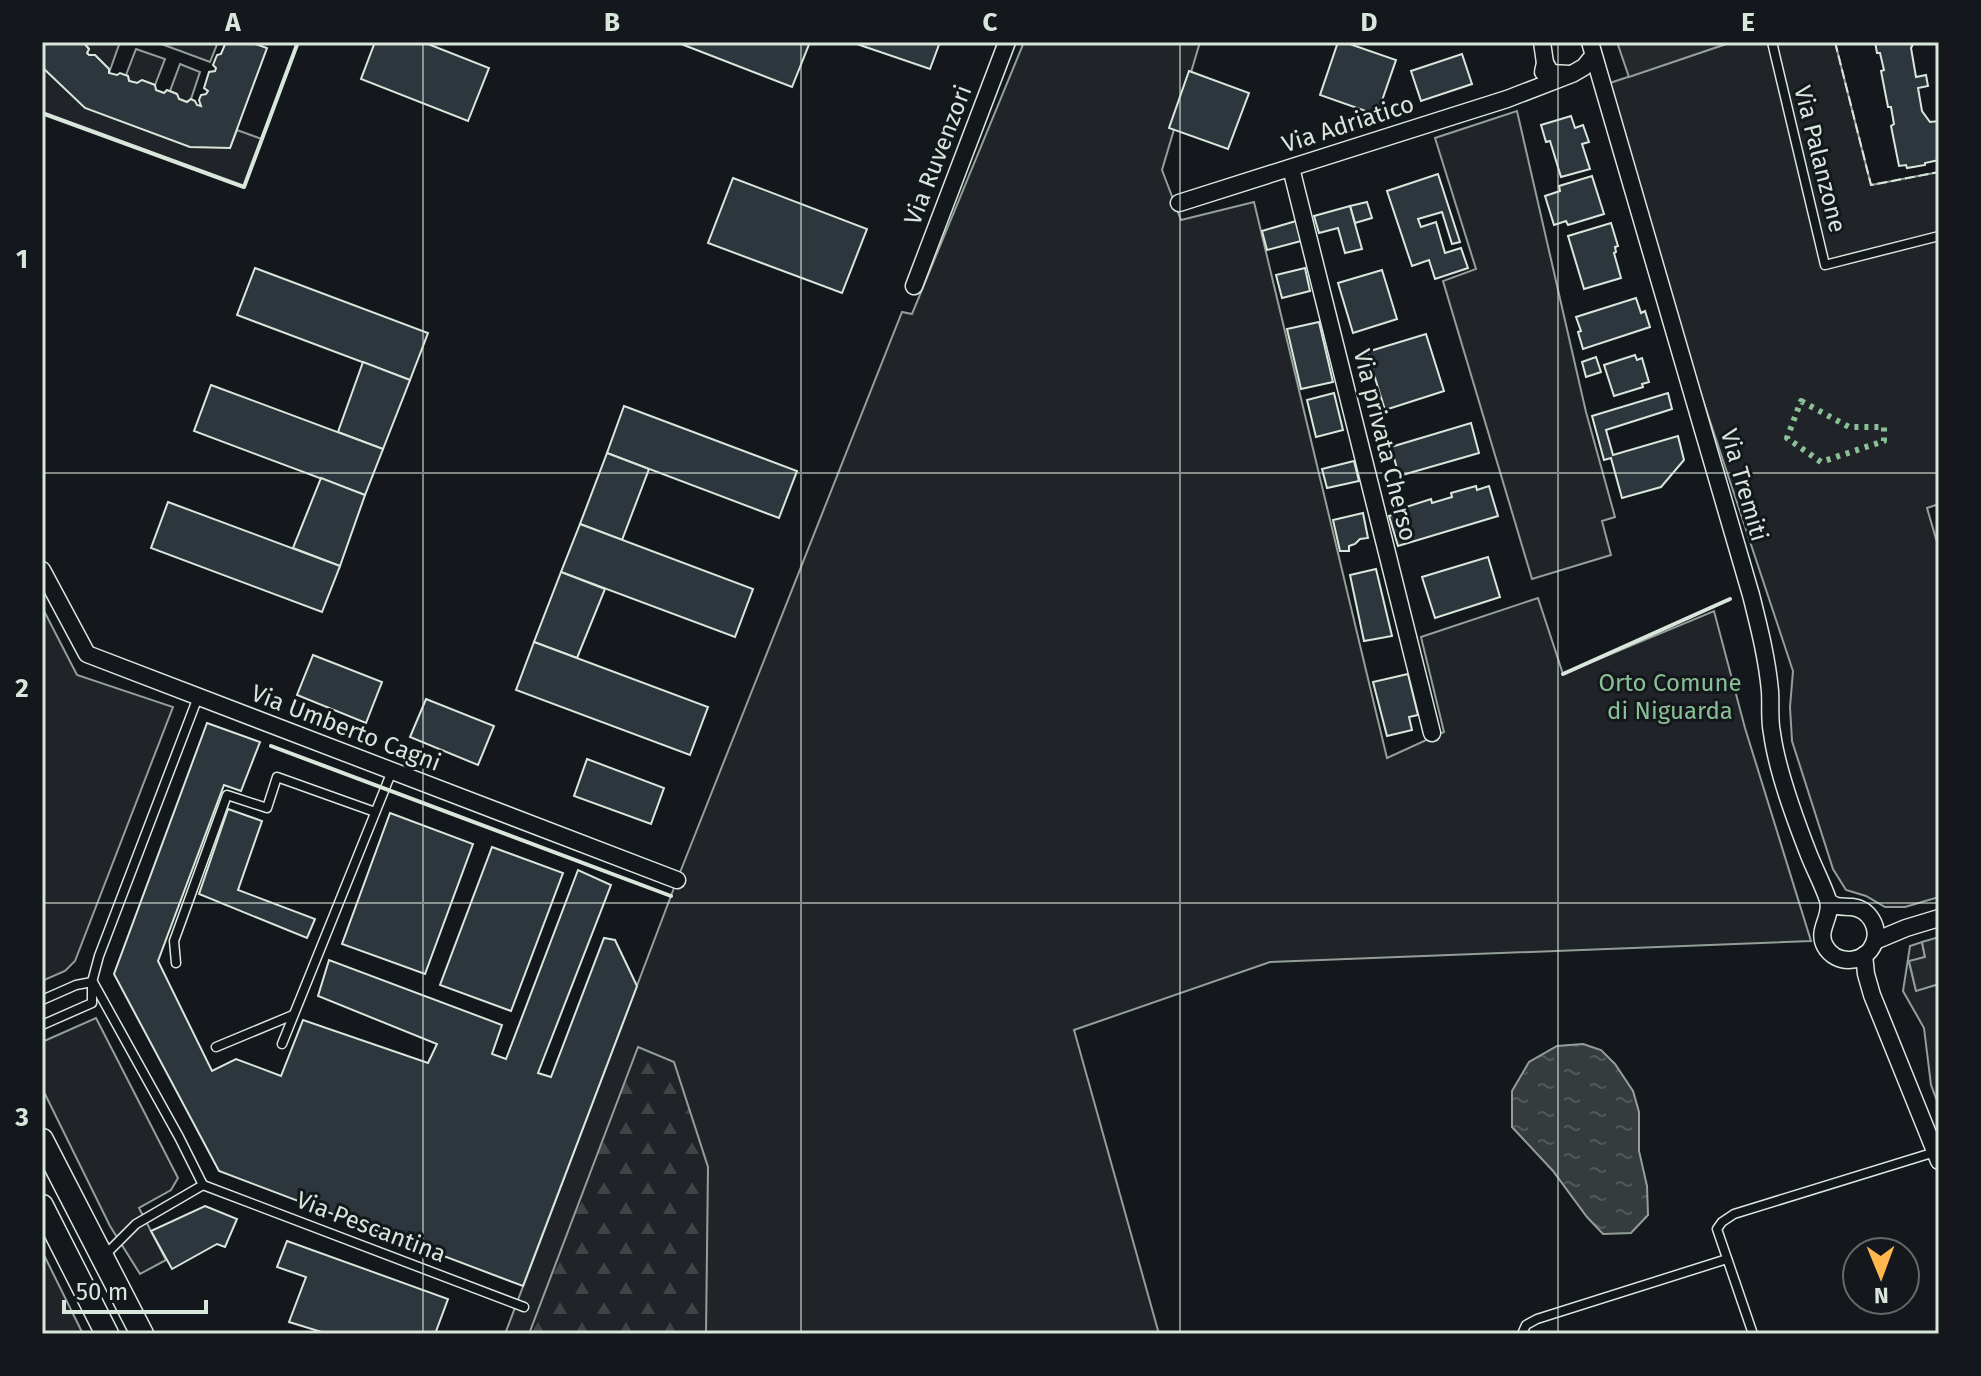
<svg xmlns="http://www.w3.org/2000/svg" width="1981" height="1376" font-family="'Fira Sans',sans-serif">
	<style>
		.green { fill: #202428; stroke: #939e99; stroke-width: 2 }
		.forest { fill: url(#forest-firs); stroke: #939e99; stroke-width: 2 }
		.parking { fill: #24282b; stroke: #939e99; stroke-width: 2 }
		.water { fill: url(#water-ripples); stroke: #939e99; stroke-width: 2 }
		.building { fill: #2c363c; stroke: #d8e6dc; stroke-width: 2 }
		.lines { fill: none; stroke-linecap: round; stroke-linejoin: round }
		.service-casing { stroke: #d8e6dc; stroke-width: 11 }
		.minor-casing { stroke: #d8e6dc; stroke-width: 19 }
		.tertiary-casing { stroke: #d8e6dc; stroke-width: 25 }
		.service { stroke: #14181c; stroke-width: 8 }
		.minor { stroke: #14181c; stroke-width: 16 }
		.tertiary { stroke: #14181c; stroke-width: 22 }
		.hedge { stroke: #8ac095; stroke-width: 6; stroke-dasharray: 4 6; stroke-linecap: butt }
		.fence { stroke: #d8e6dc; stroke-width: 2; stroke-dasharray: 10 4; stroke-linecap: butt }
		.wall { stroke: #d8e6dc; stroke-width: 4 }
		.grid { fill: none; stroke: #d8e6dc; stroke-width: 2; stroke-opacity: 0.55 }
		.labels { text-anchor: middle; stroke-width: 6; stroke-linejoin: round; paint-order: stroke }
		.street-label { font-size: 24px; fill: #d8e6dc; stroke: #14181c }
		.park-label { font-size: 24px; fill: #8ac095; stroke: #14181c }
		.neatline { fill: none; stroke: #d8e6dc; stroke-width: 3 }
		.grid-label { font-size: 26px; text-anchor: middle; font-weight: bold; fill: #d8e6dc }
	</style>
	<defs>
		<pattern id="forest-firs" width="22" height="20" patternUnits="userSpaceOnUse" patternTransform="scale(2)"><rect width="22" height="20" fill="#202428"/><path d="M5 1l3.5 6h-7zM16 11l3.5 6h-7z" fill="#404447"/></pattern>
		<pattern id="water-ripples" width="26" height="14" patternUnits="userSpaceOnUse" patternTransform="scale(2)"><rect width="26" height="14" fill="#363b3e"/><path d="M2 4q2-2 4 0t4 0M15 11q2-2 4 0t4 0" fill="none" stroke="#525759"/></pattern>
	</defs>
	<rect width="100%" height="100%" fill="#14181c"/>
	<g class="green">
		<path d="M83 42H120L109 73V69L95 55H89L87 53 89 49Z"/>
		<path d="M156 42H218L210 62Z"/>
		<path d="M1024 42H1200L1162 170 1181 220 1254 202 1387 758 1444 732 1421 637 1538 598 1563 674 1714 611 1745 728 1811 941 1270 962 1074 1030 1159 1334H505L677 880 902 312 912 314Z"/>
		<path d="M1732 42H1835L1871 185 1939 172V504L1927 508 1939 549V897L1905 907H1885L1866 896 1846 890 1833 869 1792 741 1790 707 1793 671 1695 376 1607 84Z"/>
		<path d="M136 49 165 59 155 85 142 80 137 83 129 81 128 76 126 75Z"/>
		<path d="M180 64 200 72 191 99 187 102 179 99 177 94 170 91Z"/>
		<path d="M42 67 230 148 237 130 262 139 244 187 42 113Z"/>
		<path d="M1517 111 1586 412 1615 517 1602 521 1611 555 1532 579 1443 281 1476 269 1435 138Z"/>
		<path d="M42 607 77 675 173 707 75 961 65 971 42 981Z"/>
		<path d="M1922 942 1925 957 1909 962 1916 990 1939 984V1106L1931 1085 1924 1028 1903 991 1910 946Z"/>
		<path d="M96 1018 178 1178 171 1190 139 1208 166 1260 140 1274 110 1226 42 1088V1042Z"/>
		<path d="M42 1251 83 1334H42Z"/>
	</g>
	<path class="forest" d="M638 1047 674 1062 708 1167 706 1334H529Z"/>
	<g class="parking">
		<path d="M1617 42H1732L1629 77Z"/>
		<path d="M1939 937V984L1916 991 1909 961 1925 957 1922 942Z"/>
	</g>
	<path class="water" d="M1583 1044 1601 1050 1615 1064 1633 1091 1639 1112V1151L1647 1186 1648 1215 1631 1233 1603 1234 1587 1217 1553 1171 1512 1127V1091L1529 1062 1557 1046Z"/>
	<g class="building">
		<path d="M42 42H83L89 49 87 53 89 55H95L109 69V73L117 75 120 73 128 76 129 81 137 83 142 80 155 85 156 90 164 93 167 90 177 94 179 99 187 102 191 99 195 101 197 105 201 106 199 100 201 95 206 94 208 91 204 88 209 72 215 71 216 68 213 65 217 55 221 54 226 42H250L267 48 230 148 190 147 85 108 42 67Z"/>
		<path d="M375 42H423L489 68 468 121 361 79Z"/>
		<path d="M676 42H810L792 87Z"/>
		<path d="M851 42H940L930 69Z"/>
		<path d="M1338 42H1344L1396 60 1377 115 1320 95Z"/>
		<path d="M1875 42H1914L1911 48 1916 77 1926 75 1928 86 1918 88 1922 111 1930 122 1939 121V160L1925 163V165L1907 168 1906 165 1899 166 1891 126 1894 124 1891 107H1888L1881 71 1884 70 1880 53H1877Z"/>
		<path d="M1462 54 1472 84 1421 101 1411 71Z"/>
		<path d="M1189 71 1249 93 1228 149 1169 128Z"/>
		<path d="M1571 116 1575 128 1583 125 1589 142 1582 144 1590 169 1561 177 1550 141 1546 142 1541 125Z"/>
		<path d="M1438 174 1460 242 1452 244 1442 212 1418 219 1421 227 1436 222 1445 253 1461 248 1468 268 1435 279 1429 260 1412 266 1387 191Z"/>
		<path d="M1592 176 1604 214 1568 225 1566 221 1554 225 1545 196 1560 191 1559 186Z"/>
		<path d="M733 178 867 229 842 293 708 243Z"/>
		<path d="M1367 202 1372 218 1355 223 1350 206Z"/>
		<path d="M1350 206 1362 249 1345 253 1338 228 1319 233 1314 216Z"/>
		<path d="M1296 221 1301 241 1267 250 1262 231Z"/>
		<path d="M1611 223 1618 246 1615 247 1616 252 1614 253 1621 278 1584 289 1568 236Z"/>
		<path d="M255 268 428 333 410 380 237 315Z"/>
		<path d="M1305 268 1310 291 1282 298 1276 275Z"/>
		<path d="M1382 270 1397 319 1353 333 1338 283Z"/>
		<path d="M1636 298 1641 313 1645 311 1650 327 1583 349 1578 332 1581 331 1576 317Z"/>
		<path d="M1319 322 1333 382 1301 389 1287 329Z"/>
		<path d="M1426 334 1444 391 1385 410 1367 352Z"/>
		<path d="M1635 355 1637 360 1642 358 1649 382 1642 384 1643 387 1614 396 1604 365Z"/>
		<path d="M1596 357 1601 372 1586 377 1582 362Z"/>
		<path d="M363 362 410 380 383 449 338 432Z"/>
		<path d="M211 385 383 449 365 495 194 431Z"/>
		<path d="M1334 393 1343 430 1316 437 1307 400Z"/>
		<path d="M1668 393 1672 409 1606 430 1613 455 1678 436 1684 460 1661 487 1622 498 1611 458 1604 460 1592 416Z"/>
		<path d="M624 406 797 471 779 518 607 453Z"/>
		<path d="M1471 423 1479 453 1399 476 1391 447Z"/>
		<path d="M607 453 649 469 622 540 580 524Z"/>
		<path d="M1354 461 1359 481 1327 488 1322 469Z"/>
		<path d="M321 478 365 495 340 566 293 548Z"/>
		<path d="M1476 486 1477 490 1489 486 1498 516 1398 546 1389 516 1405 511 1403 508 1431 499 1432 503 1452 497 1451 493Z"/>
		<path d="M168 502 340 566 322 612 151 548Z"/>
		<path d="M1363 513 1368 538 1360 539 1355 544 1349 546V551H1340L1333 520Z"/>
		<path d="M580 524 753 589 735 637 561 572Z"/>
		<path d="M1488 557 1500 597 1435 618 1422 577Z"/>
		<path d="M1376 569 1392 636 1364 641 1350 575Z"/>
		<path d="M561 572 605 589 577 658 534 642Z"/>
		<path d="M534 642 708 707 690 755 516 690Z"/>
		<path d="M313 655 382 682 366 723 297 695Z"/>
		<path d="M1408 674 1418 715 1409 717 1412 730 1387 736 1373 682Z"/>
		<path d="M426 699 494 726 478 765 410 737Z"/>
		<path d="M207 723 260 742 241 791 224 785 158 961 212 1071 236 1059 281 1076 303 1020 428 1063 437 1044 318 996 329 960 502 1025 492 1054 506 1059 578 870 611 885 538 1073 551 1077 604 938 615 940 637 986 523 1286 219 1171 114 974Z"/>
		<path d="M587 759 664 788 651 824 574 796Z"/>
		<path d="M228 809 262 821 238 890 315 919 307 938 199 894Z"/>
		<path d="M390 813 473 844 425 974 342 944Z"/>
		<path d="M492 847 563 873 511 1011 440 985Z"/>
		<path d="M205 1206 237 1219 225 1247 217 1244 172 1269 151 1231Z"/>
		<path d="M287 1241 448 1299 435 1334H321L322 1332 289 1322 306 1277 277 1267Z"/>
	</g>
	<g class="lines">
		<g class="service-casing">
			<g id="service">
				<path d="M1772 42 1825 265 1939 236"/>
				<path d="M176 963 174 941 227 795 267 808 277 777 375 812"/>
				<path d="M93 982 179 1137 203 1185"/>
				<path d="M42 1000 76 985 92 982"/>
				<path d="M42 1025 92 1003V982L99 956 198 697"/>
				<path d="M282 1044 392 771"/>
				<path d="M216 1047 293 1015"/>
				<path d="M203 1185 524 1307"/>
				<path d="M104 1256 136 1224 203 1185"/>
				<path d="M1522 1334 1526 1325 1537 1319 1727 1259"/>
				<path d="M1753 1334 1717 1229 1722 1222 1734 1214 1935 1152"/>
			</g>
		</g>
		<g class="minor-casing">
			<g id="minor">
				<path d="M1542 42 1545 63 1543 72"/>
				<path d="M1590 42 1751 595C1759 627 1767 658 1770 691 1771 705 1769 719 1772 733 1777 771 1795 819 1809 855 1815 870 1823 885 1828 900 1833 917 1816 929 1825 946 1836 966 1866 964 1874 943 1880 927 1869 909 1852 907 1842 906 1837 908 1829 902"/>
				<path d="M1545 63 1551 73 1569 74"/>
				<path d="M1291 168 1432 733"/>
				<path d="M1179 203 1507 99 1572 74 1584 67 1593 56"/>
				<path d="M914 286 1007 42"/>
				<path d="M42 570 87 654 677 880"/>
				<path d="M1875 941 1906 928 1939 918"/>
				<path d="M1864 955 1866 974 1872 995 1939 1161"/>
			</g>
		</g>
		<g class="tertiary-casing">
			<g id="tertiary">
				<path d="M42 1140 142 1334"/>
				<path d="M42 1206 107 1334"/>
			</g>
		</g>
		<use href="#service" class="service"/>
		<use href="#minor" class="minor"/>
		<use href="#tertiary" class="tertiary"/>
		<path class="hedge" d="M1801 401 1849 427H1884V441L1821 462 1787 438Z"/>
		<path class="fence" d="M1835 42 1871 185 1939 172"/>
		<g class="wall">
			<path d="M42 113 244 187 298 42"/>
			<path d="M1563 674 1730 599"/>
			<path d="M271 746 671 896"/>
		</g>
	</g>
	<path class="grid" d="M423 42V1334M801 42V1334M1180 42V1334M1558 42V1334M42 473H1939M42 903H1939"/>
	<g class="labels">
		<g class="street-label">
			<text transform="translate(1348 124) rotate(-18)" y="8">Via Adriatico</text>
			<text transform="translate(938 155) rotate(-69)" y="8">Via Ruvenzori</text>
			<text transform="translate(1820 159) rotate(76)" y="8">Via Palanzone</text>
			<text transform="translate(1385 445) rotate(76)" y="8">Via privata Cherso</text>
			<text transform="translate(1744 485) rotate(74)" y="8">Via Tremiti</text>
			<text transform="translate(346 728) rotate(21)" y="8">Via Umberto Cagni</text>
			<text transform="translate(371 1227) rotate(21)" y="8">Via Pescantina</text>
		</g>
		<g class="park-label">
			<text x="1670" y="691">Orto Comune<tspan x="1670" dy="28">di Niguarda</tspan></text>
		</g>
	</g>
	<rect width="1981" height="1376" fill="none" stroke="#14181c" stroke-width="88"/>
	<g transform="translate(1881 1276) rotate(179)"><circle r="38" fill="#14181c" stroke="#626a69" stroke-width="2"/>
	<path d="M0-6L14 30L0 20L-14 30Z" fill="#ffb74d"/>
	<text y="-12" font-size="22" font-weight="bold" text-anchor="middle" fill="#d8e6dc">N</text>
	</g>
	<path d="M64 1300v12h142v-12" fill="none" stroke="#d8e6dc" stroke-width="4"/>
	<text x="76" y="1300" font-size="24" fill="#d8e6dc" stroke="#14181c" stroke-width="6" paint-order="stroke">50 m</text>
	<rect x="44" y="44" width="1893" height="1288" class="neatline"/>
	<g class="grid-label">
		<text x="233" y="31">A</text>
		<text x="612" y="31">B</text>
		<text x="990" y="31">C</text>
		<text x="1369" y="31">D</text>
		<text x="1748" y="31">E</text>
		<text x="22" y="268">1</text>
		<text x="22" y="697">2</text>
		<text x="22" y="1126">3</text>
	</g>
</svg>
